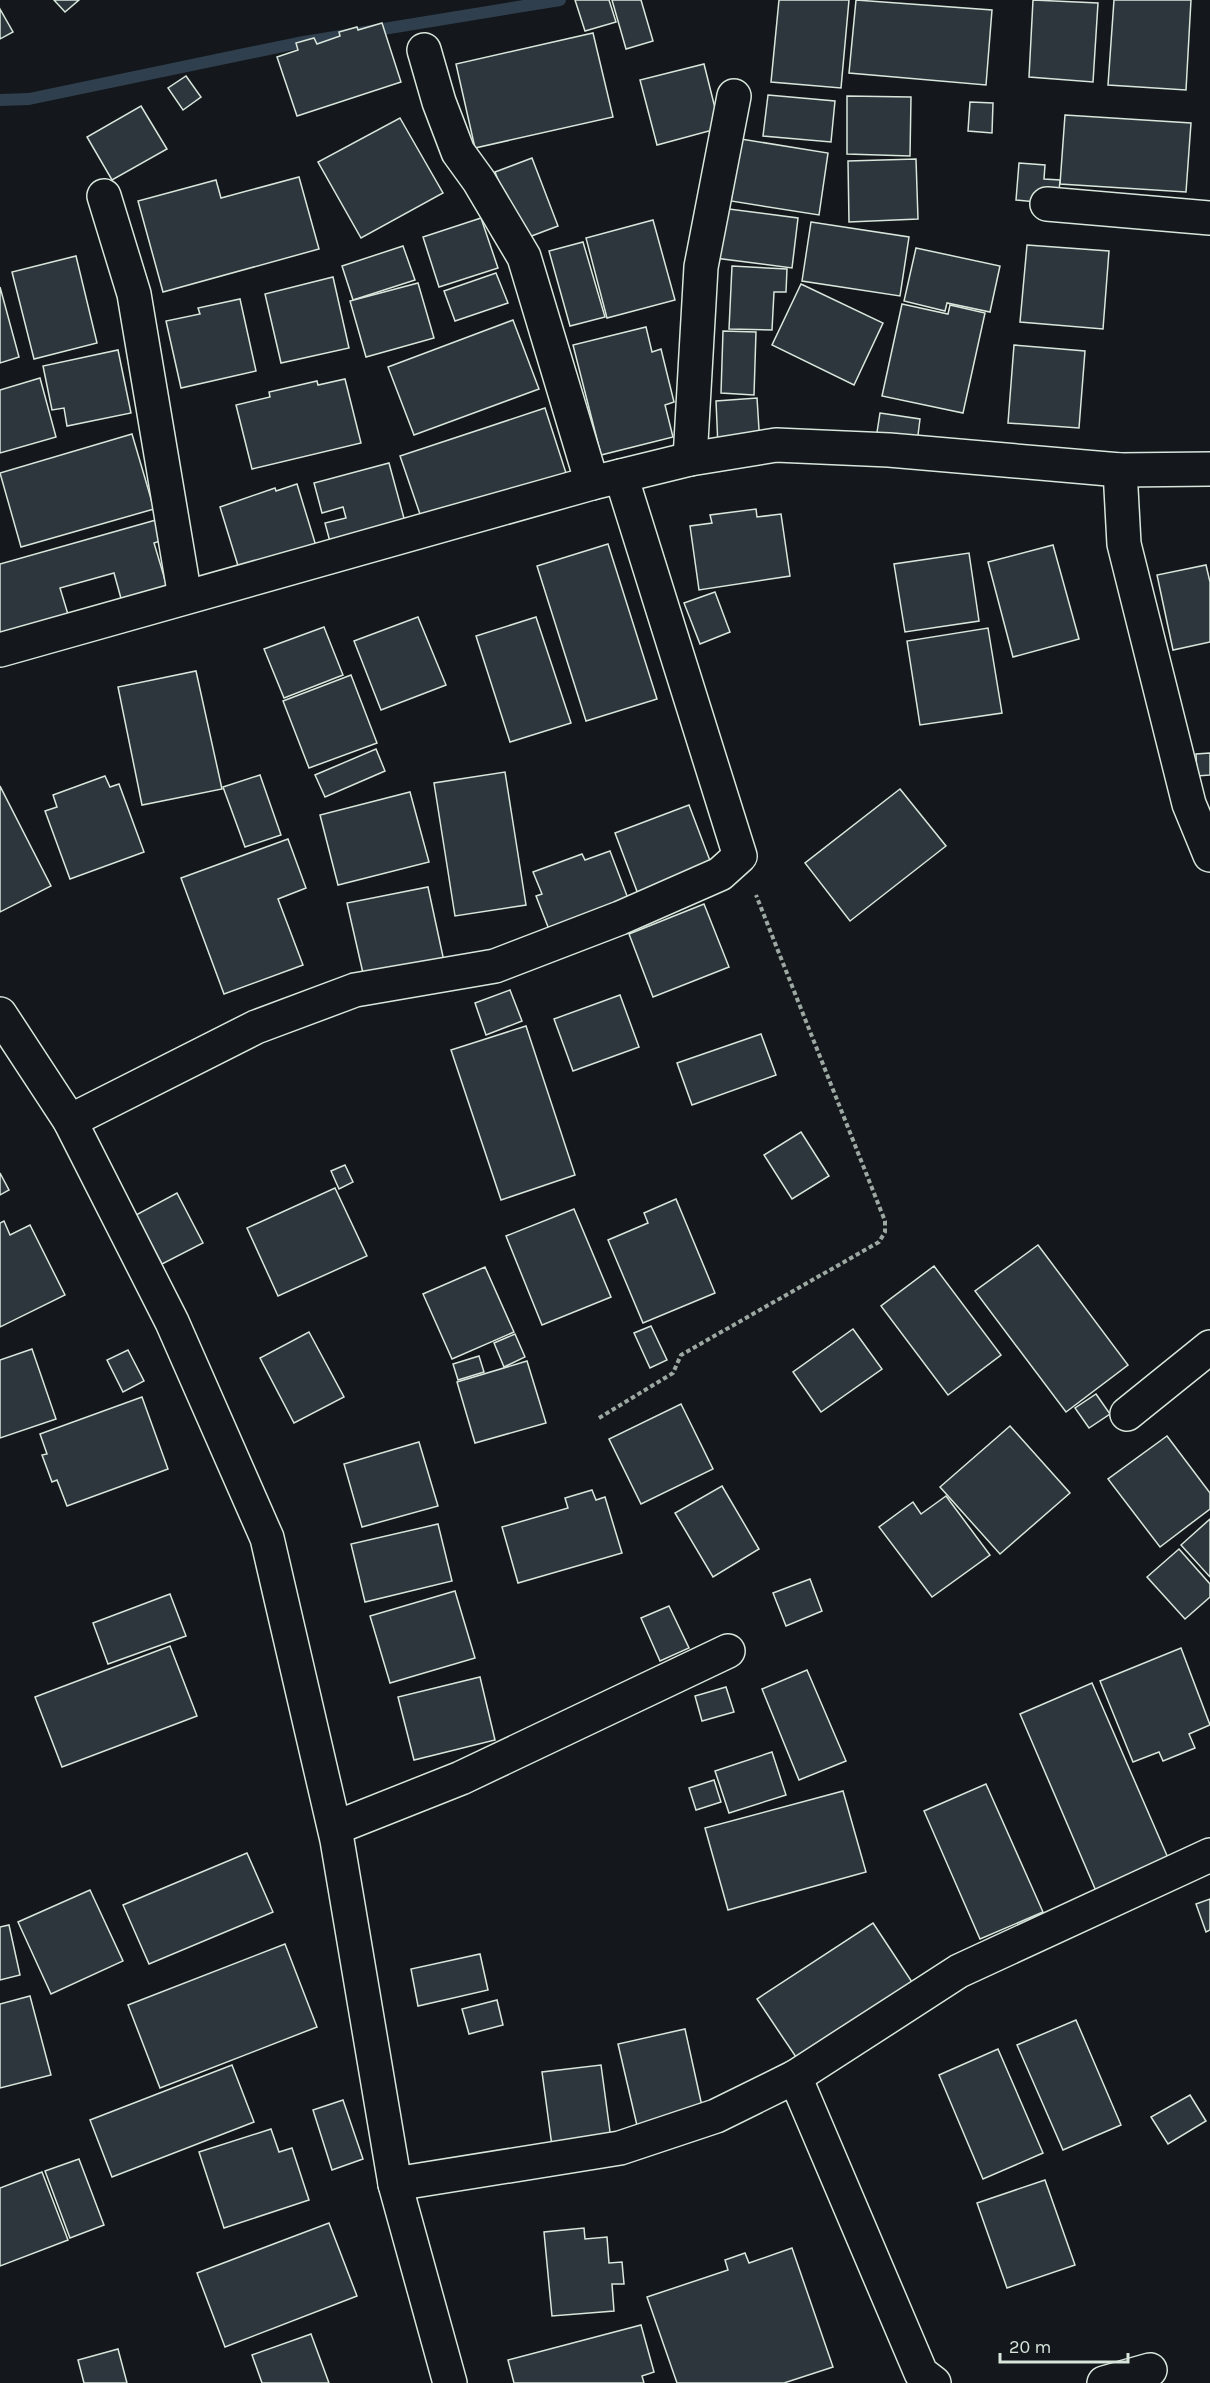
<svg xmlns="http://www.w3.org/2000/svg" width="1210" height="2383" font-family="Karla,sans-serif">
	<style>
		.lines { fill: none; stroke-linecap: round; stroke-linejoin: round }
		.stream { stroke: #2f3f4d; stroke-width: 12 }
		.building { fill: #2c363c; stroke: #d8e6dc; stroke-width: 1.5 }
		.minor-casing { stroke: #d8e6dc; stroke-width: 36 }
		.path { stroke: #9da8a2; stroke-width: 4; stroke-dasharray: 4.5 3; stroke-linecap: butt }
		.minor { stroke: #14181c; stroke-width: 33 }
	</style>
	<rect width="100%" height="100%" fill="#14181c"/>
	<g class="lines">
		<path class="stream" d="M0 100 29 99 298 43 560 0"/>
	</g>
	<g class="building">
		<path d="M54 0H79L65 12Z"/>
		<path d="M575 0H609L616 22 585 31Z"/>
		<path d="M612 0H641L653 41 626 49Z"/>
		<path d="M779 0H849L841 88 771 82Z"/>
		<path d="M856 0 992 10 986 85 849 73Z"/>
		<path d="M1033 0 1098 3 1093 82 1029 77Z"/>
		<path d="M1114 0H1191L1186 90 1108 85Z"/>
		<path d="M0 9 13 32 0 39Z"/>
		<path d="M382 23 401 82 297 116 277 57 298 50 296 43 314 38 317 44 340 36 339 32 357 27 358 30Z"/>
		<path d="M593 33 613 117 475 148 456 64Z"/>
		<path d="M704 64 720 128 657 145 640 80Z"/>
		<path d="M186 76 201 97 183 110 168 88Z"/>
		<path d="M768 95 835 101 831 142 763 136Z"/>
		<path d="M847 96 911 97 910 156 847 154Z"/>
		<path d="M970 102 993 103 992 133 968 131Z"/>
		<path d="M141 106 167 149 112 180 87 137Z"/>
		<path d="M1065 115 1191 123 1186 192 1060 184Z"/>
		<path d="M400 118 443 193 361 238 318 162Z"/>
		<path d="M741 139 828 153 819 215 731 201Z"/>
		<path d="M532 158 558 226 521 240 495 172Z"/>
		<path d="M916 159 918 219 849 222 848 161Z"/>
		<path d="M1019 163 1045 165 1044 179 1060 180 1058 204 1016 200Z"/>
		<path d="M299 177 319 249 163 292 138 201 216 180 221 198Z"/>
		<path d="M721 208 798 218 792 268 715 258Z"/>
		<path d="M481 218 498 268 439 287 423 237Z"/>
		<path d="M653 220 675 300 607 318 586 238Z"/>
		<path d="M811 222 909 237 900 296 802 281Z"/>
		<path d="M583 242 605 317 570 326 549 251Z"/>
		<path d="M1027 245 1109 251 1103 329 1020 322Z"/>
		<path d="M403 246 415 280 353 300 342 266Z"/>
		<path d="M916 248 1000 266 990 312 947 303 945 311 904 301Z"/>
		<path d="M76 256 97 343 34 359 12 272Z"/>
		<path d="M732 266 787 269 786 292H774L772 330 729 329Z"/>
		<path d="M496 273 508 303 455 321 444 291Z"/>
		<path d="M333 277 349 348 281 363 265 294Z"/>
		<path d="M418 283 434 338 366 357 350 301Z"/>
		<path d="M801 284 883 323 854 385 772 345Z"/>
		<path d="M0 287 19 357 0 363Z"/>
		<path d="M240 299 256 371 181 388 166 321 200 314 198 308Z"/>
		<path d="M902 304 948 314 950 305 985 313 963 413 882 396Z"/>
		<path d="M513 320 539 389 414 435 388 367Z"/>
		<path d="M646 327 652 352 661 349 674 402 665 405 673 437 601 455 573 345Z"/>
		<path d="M723 331 756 332 754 395 721 393Z"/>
		<path d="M1014 345 1085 351 1079 428 1008 423Z"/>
		<path d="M118 350 131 413 67 426 64 408 52 410 43 366Z"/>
		<path d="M40 378 56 437 0 453V390Z"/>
		<path d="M345 379 361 443 252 469 236 405 270 397 269 392 317 381 318 385Z"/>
		<path d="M757 398 760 445 718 447 716 401Z"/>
		<path d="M545 408 566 473 422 520 400 456Z"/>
		<path d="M880 413 920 419 916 451 875 445Z"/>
		<path d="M132 434 154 509 21 547 0 473Z"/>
		<path d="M389 463 408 533 333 553 325 523 346 518 343 507 322 513 314 483Z"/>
		<path d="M297 484 316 546 239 569 220 507 275 488 276 491Z"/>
		<path d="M756 509 757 517 781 514 790 576 699 590 690 526 712 523 710 515Z"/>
		<path d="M163 518 169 538 154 543 168 590 122 602 114 573 60 588 70 621 0 641V564Z"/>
		<path d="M608 544 657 699 586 721 537 566Z"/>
		<path d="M1053 545 1079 639 1013 657 988 562Z"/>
		<path d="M969 553 979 621 905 632 894 564Z"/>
		<path d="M1206 565 1210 582V642L1173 650 1157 575Z"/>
		<path d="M715 592 730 632 700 644 684 603Z"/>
		<path d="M418 617 446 685 381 710 354 641Z"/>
		<path d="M536 617 571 723 510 742 476 636Z"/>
		<path d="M324 627 343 675 284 698 264 649Z"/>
		<path d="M988 628 1002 713 920 725 907 641Z"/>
		<path d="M196 671 222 789 142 805 118 687Z"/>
		<path d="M351 675 377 743 309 768 283 701Z"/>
		<path d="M376 749 385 771 325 797 315 775Z"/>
		<path d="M1210 753V775L1197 776 1196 754Z"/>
		<path d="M505 772 526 905 455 916 434 783Z"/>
		<path d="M260 775 281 835 245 847 223 787Z"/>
		<path d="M105 776 110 787 119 784 144 852 70 879 45 811 57 807 53 795Z"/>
		<path d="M0 786 51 886 0 912Z"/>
		<path d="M900 789 946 846 850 921 805 863Z"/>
		<path d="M410 792 429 862 338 885 320 815Z"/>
		<path d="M689 805 712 866 638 894 615 833Z"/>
		<path d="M288 839 306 888 278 899 303 965 224 994 181 878Z"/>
		<path d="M610 851 629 901 550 932 536 896 542 894 533 872 582 854 585 860Z"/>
		<path d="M428 887 445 966 365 982 347 903Z"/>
		<path d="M704 904 729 967 653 997 629 934Z"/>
		<path d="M510 990 522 1021 486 1035 475 1003Z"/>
		<path d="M620 995 639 1047 573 1071 554 1019Z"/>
		<path d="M526 1026 575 1175 501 1200 451 1050Z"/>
		<path d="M761 1034 776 1075 692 1105 677 1063Z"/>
		<path d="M801 1132 829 1176 792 1199 764 1155Z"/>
		<path d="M345 1165 353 1182 339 1189 331 1171Z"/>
		<path d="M0 1173 9 1190 0 1195Z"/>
		<path d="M335 1188 367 1256 278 1296 247 1228Z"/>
		<path d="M177 1193 203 1243 162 1264 136 1215Z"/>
		<path d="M676 1199 715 1293 643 1323 608 1240 648 1223 644 1213Z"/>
		<path d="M574 1209 611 1297 542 1325 506 1236Z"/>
		<path d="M4 1221 10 1235 30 1225 65 1295 0 1327V1223Z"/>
		<path d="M1038 1245 1128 1365 1066 1412 975 1291Z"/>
		<path d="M934 1266 1001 1355 948 1395 881 1306Z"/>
		<path d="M485 1267 514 1332 452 1359 423 1294Z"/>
		<path d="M651 1326 667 1360 650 1368 634 1333Z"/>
		<path d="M853 1329 882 1369 821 1412 793 1372Z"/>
		<path d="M309 1332 344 1397 294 1423 260 1358Z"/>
		<path d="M515 1334 525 1357 504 1367 494 1343Z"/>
		<path d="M32 1349 56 1419 0 1438V1360Z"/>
		<path d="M128 1350 144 1381 123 1392 107 1360Z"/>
		<path d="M479 1356 484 1372 458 1380 453 1364Z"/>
		<path d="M527 1361 546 1423 475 1443 457 1382Z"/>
		<path d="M1096 1394 1110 1414 1089 1428 1075 1408Z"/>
		<path d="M142 1397 168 1469 67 1506 57 1480 52 1482 42 1455 47 1454 40 1434Z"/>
		<path d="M681 1404 713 1469 641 1504 609 1439Z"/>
		<path d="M1010 1426 1070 1493 1000 1554 940 1487Z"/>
		<path d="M1167 1436 1210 1493V1509L1160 1547 1108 1479Z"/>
		<path d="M419 1442 438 1506 362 1527 344 1464Z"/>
		<path d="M722 1486 759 1549 713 1577 675 1513Z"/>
		<path d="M592 1490 596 1500 605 1497 622 1553 518 1583 502 1527 568 1508 565 1498Z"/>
		<path d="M946 1496 990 1555 932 1597 879 1527 913 1502 921 1514Z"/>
		<path d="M1210 1519V1577L1181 1545Z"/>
		<path d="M438 1524 452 1581 365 1602 351 1544Z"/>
		<path d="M1179 1549 1210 1584V1597L1185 1619 1147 1577Z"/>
		<path d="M810 1579 822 1611 786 1626 773 1593Z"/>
		<path d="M455 1591 475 1658 390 1683 370 1616Z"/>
		<path d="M170 1594 186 1636 108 1664 93 1623Z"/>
		<path d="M669 1606 689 1648 660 1661 641 1618Z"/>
		<path d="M170 1646 197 1716 62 1767 35 1697Z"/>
		<path d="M1181 1648 1210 1725 1189 1734 1195 1748 1163 1761 1159 1752 1133 1762 1100 1681Z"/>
		<path d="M807 1670 846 1761 799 1780 762 1689Z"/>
		<path d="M480 1677 495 1740 414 1760 398 1697Z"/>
		<path d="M1092 1683 1172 1867 1099 1898 1020 1714Z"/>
		<path d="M726 1687 734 1712 702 1721 695 1696Z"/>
		<path d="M772 1752 786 1795 729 1813 715 1771Z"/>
		<path d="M714 1780 721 1802 696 1810 689 1788Z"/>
		<path d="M986 1784 1043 1912 980 1939 924 1811Z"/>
		<path d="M843 1791 866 1872 728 1910 705 1828Z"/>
		<path d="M247 1853 273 1912 149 1964 123 1905Z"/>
		<path d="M90 1890 123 1961 51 1994 18 1922Z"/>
		<path d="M1210 1899V1930L1206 1932 1196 1904Z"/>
		<path d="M873 1923 914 1985 798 2060 757 1999Z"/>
		<path d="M9 1925 20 1975 0 1980V1927Z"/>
		<path d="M285 1944 317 2027 160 2088 128 2005Z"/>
		<path d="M480 1954 488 1990 418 2006 411 1969Z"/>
		<path d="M30 1996 51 2075 0 2088V2004Z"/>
		<path d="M497 2000 503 2025 469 2034 462 2009Z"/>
		<path d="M1076 2020 1121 2125 1063 2150 1017 2045Z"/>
		<path d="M685 2029 705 2120 639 2134 618 2044Z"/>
		<path d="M998 2049 1043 2153 983 2179 939 2075Z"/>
		<path d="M232 2065 254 2122 112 2177 90 2120Z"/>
		<path d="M601 2065 613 2154 554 2161 542 2072Z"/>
		<path d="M1190 2095 1206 2121 1168 2144 1151 2117Z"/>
		<path d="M343 2100 363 2159 332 2170 313 2110Z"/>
		<path d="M271 2129 279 2152 292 2148 309 2200 224 2228 199 2152Z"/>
		<path d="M79 2159 104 2225 70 2238 45 2171Z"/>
		<path d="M42 2172 68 2240 0 2266V2188Z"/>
		<path d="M1045 2180 1075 2265 1007 2288 977 2203Z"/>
		<path d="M329 2223 357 2296 225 2347 197 2273Z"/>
		<path d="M584 2228 585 2239 607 2237 609 2263 622 2262 624 2284H612L614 2311 552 2316 544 2232Z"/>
		<path d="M792 2248 833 2367 784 2383H677L647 2297 728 2270 725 2260 745 2253 749 2263Z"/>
		<path d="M641 2325 654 2372 642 2376 644 2383H514L508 2360Z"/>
		<path d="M311 2334 329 2383H262L252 2355Z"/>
		<path d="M118 2349 127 2383H84L78 2360Z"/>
	</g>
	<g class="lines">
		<g class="minor-casing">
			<g id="minor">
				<path d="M424 50 439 102 458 152 479 181 524 257 592 483"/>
				<path d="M104 196 134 294 185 597"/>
				<path d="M1047 204 1210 218"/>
				<path d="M690 459 701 267 734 96"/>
				<path d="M1120 470 1124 544 1189 804 1210 855"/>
				<path d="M0 650 592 483 690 459 776 445 889 450 1120 470 1210 469"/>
				<path d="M0 1014 70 1121 172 1322 267 1538 337 1840 395 2184 450 2383"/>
				<path d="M70 1121 256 1027 355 990 495 966 620 918 720 874 740 856 621 476"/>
				<path d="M1127 1414 1210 1347"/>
				<path d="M335 1828 461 1778 728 1651"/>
				<path d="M795 2077 921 2373 934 2383"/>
				<path d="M395 2184 620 2148 716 2116 795 2077 959 1971 1210 1855"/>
				<path d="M1104 2383 1150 2370"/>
			</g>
		</g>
		<path class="path" d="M599 1418 673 1373 681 1355 879 1242 885 1232V1221L756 895"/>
		<use href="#minor" class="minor"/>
	</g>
	<path d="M1000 2353v9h128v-9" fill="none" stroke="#d8e6dc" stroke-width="3"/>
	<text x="1009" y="2353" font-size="18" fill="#d8e6dc" stroke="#14181c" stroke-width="4.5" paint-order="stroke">20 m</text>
</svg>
